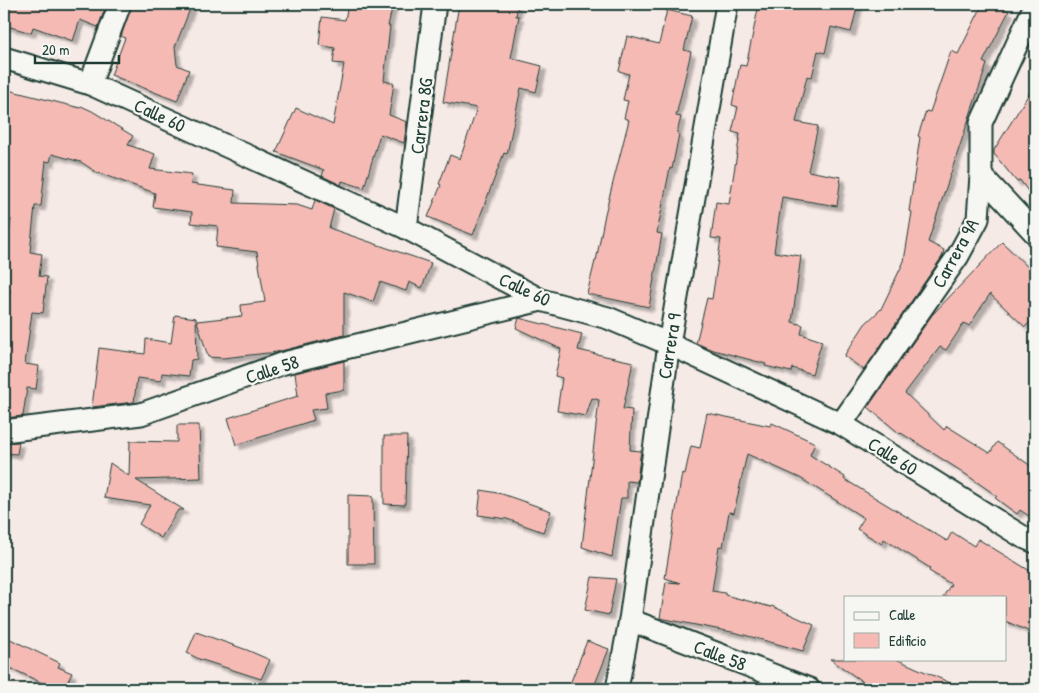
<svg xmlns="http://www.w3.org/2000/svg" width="1039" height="693" font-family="'Patrick Hand',sans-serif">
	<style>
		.building { fill: #f6bab5; stroke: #1f3d34; filter: url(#shadow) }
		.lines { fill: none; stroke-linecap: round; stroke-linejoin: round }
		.minor-casing { stroke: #1f3d34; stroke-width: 25 }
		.minor { stroke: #f6f6f2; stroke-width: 21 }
		.labels { text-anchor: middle; stroke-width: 4.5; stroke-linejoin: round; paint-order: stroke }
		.street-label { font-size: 19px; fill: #1f3d34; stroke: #f6f6f2 }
	</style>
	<defs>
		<filter id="shadow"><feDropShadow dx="4.5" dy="4.5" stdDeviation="1" flood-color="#0004"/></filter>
	</defs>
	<rect width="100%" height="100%" fill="#f6eae6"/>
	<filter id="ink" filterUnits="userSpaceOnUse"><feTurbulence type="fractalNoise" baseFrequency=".02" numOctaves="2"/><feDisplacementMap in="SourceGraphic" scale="10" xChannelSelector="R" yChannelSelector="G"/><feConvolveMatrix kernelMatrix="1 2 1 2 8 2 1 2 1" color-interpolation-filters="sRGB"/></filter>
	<g filter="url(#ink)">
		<g class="building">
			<path d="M4 4H107L98 27 80 20 73 41 33 27 31 33 4 25Z"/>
			<path d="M132 4H192L175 47 177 65 189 70 177 101 111 75 125 38 121 36Z"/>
			<path d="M348 4H393L388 26H390L384 81 394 83 389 115 407 122 404 143 380 134 364 188 342 181 341 185 322 176 324 170 276 152 296 108 333 125 344 64 333 63 335 48 319 45 322 17 345 20Z"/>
			<path d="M459 4H518L516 16H519L511 58 542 66 536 92 521 88 507 154 504 153 473 235 428 217 441 185 439 184 450 155 460 159 477 108 443 102Z"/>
			<path d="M759 4H858L851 32 831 27 825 53 818 51 812 77 807 76 796 122 818 126 808 171 841 177 837 206 782 197 774 252 801 256 792 322 803 325 801 334 822 341 812 374 792 368 791 372 765 366 766 364 710 349 696 343 707 298 712 299 721 239 711 238 716 202 729 204 740 134 732 132 738 107 732 105 740 65 746 66Z"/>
			<path d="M983 4H995L1009 11 983 62 987 64 928 242 944 250 942 257 864 370 844 356 865 324 881 309 904 261 912 212 909 211 920 137 918 136 926 111 930 112 951 51 958 54Z"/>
			<path d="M667 10 692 16 684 50 691 52 676 116 681 117 677 133 679 134 672 169 670 168 657 233 662 234 649 307 587 294 595 261H596L605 214 629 120 624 118 628 101 623 100 629 74 619 71 627 36 659 44Z"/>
			<path d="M1035 84V201L1020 180 1017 182 994 154V150Z"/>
			<path d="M4 89 80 108 81 106 92 111 133 136 128 145 155 154 150 169 192 174 191 184 235 190 234 203 297 205 312 210 315 200 334 209 329 228 431 263 422 288 409 282 406 291 380 282 373 302 344 292V335L277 352 223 358 208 357 197 321 242 316 241 305 265 302 257 252 216 247 218 226 191 223 192 212 153 207 155 193 96 172 81 162 52 154 50 162 46 161 41 206H35L30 252 42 254 39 276 47 277 43 313 32 312 25 364 39 366 36 389 27 388 23 416 4 418V353L10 290 4 289V272L11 219 4 218Z"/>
			<path d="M1002 242 1035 274V317L1025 327 990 294 969 326 964 323 946 350 940 347 905 393 944 430 947 426 990 453 997 442 1035 469V520L1020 510 1017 514 995 498 997 496 961 471 901 433 900 434 868 407 932 315Z"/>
			<path d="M175 315 196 318 197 359 191 360 189 376 162 373 161 381 137 378 134 402 92 407 99 348 145 354 146 339 171 343Z"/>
			<path d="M519 318 582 334 578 350 633 362 623 409 632 410 630 450 641 451 640 457 637 482 627 481V498H621L612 557 582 547 599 400 592 398 586 416 557 411 562 378 555 376 561 349 516 328Z"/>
			<path d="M344 361V390L325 393 327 408 311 410 314 420 236 445 228 418 298 396 295 373Z"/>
			<path d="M707 413 770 426 772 423 815 443 810 455 845 477 844 479 947 541 952 532 974 546 978 539 1035 574V634L1005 621V597H943L951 584 929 571 930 568 884 539 882 544 857 529 864 518 800 478 747 454 734 513 729 512 723 547 719 546 712 591 725 593V595L771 607 772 606 814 625 803 651 737 633 660 618 666 582 680 583 665 578 682 473 685 474 691 446 700 448Z"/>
			<path d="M177 425H199L201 478 136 480 184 510H178L161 538 139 524 150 505 104 498 110 463 129 476 130 441 177 442Z"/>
			<path d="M384 436H407L405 505 384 504Z"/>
			<path d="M19 442 17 454 4 453V443Z"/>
			<path d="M481 490 502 494 551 511 543 532 507 519 478 515Z"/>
			<path d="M348 495 373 496 374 564H348Z"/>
			<path d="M592 577 616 579 609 615 585 610Z"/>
			<path d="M196 632 247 650 270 660 261 679 199 659 187 653Z"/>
			<path d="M4 636 60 663 58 667 72 673 64 689H55L4 665Z"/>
			<path d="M587 641 609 649 593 689H568Z"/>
			<path d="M830 659H896L964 689H873Z"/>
		</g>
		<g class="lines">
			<g class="minor-casing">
				<g id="minor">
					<path d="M4 58 90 84 406 228 541 300 608 318 669 344 841 424 1023 537 1035 542"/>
					<path d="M90 84 120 4"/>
					<path d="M981 175 1035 233"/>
					<path d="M406 228 435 4"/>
					<path d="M841 424 958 256 978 219 981 175V123L1035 5"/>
					<path d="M4 431 141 414 284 363 541 300"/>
					<path d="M630 620 809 689"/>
					<path d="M617 689 630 620 669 344 727 4"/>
				</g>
			</g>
			<use href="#minor" class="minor"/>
		</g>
	</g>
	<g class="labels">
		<g class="street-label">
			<text transform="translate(160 115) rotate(25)" y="7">Calle 60</text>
			<text transform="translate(421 116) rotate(-83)" y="7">Carrera 8G</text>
			<text transform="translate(955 253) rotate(-61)" y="7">Carrera 9A</text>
			<text transform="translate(525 289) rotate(25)" y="7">Calle 60</text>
			<text transform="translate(669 346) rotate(-81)" y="7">Carrera 9</text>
			<text transform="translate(272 369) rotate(-18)" y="7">Calle 58</text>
			<text transform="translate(893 456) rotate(32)" y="7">Calle 60</text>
			<text transform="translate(720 655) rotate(21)" y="7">Calle 58</text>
		</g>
	</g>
	<rect width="1039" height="693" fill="none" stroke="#f6f6f2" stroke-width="20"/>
	<rect x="10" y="10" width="1019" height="673" fill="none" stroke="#1f3d34" stroke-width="2" filter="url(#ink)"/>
	<rect x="844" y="596" width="162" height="65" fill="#f6f6f2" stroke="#a0aca6"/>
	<rect x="854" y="612" width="25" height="8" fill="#f6f6f2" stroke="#a0aca6"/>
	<text x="889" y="620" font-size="15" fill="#1f3d34">Calle</text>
	<rect x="854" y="633" width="25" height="15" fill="#f6bab5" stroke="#a0aca6"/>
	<text x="889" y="646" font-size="15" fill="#1f3d34">Edificio</text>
	<path d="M35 55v8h84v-8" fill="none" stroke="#1f3d34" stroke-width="2.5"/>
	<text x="42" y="55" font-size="15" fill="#1f3d34" stroke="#f6f6f2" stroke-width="4" paint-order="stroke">20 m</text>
</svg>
